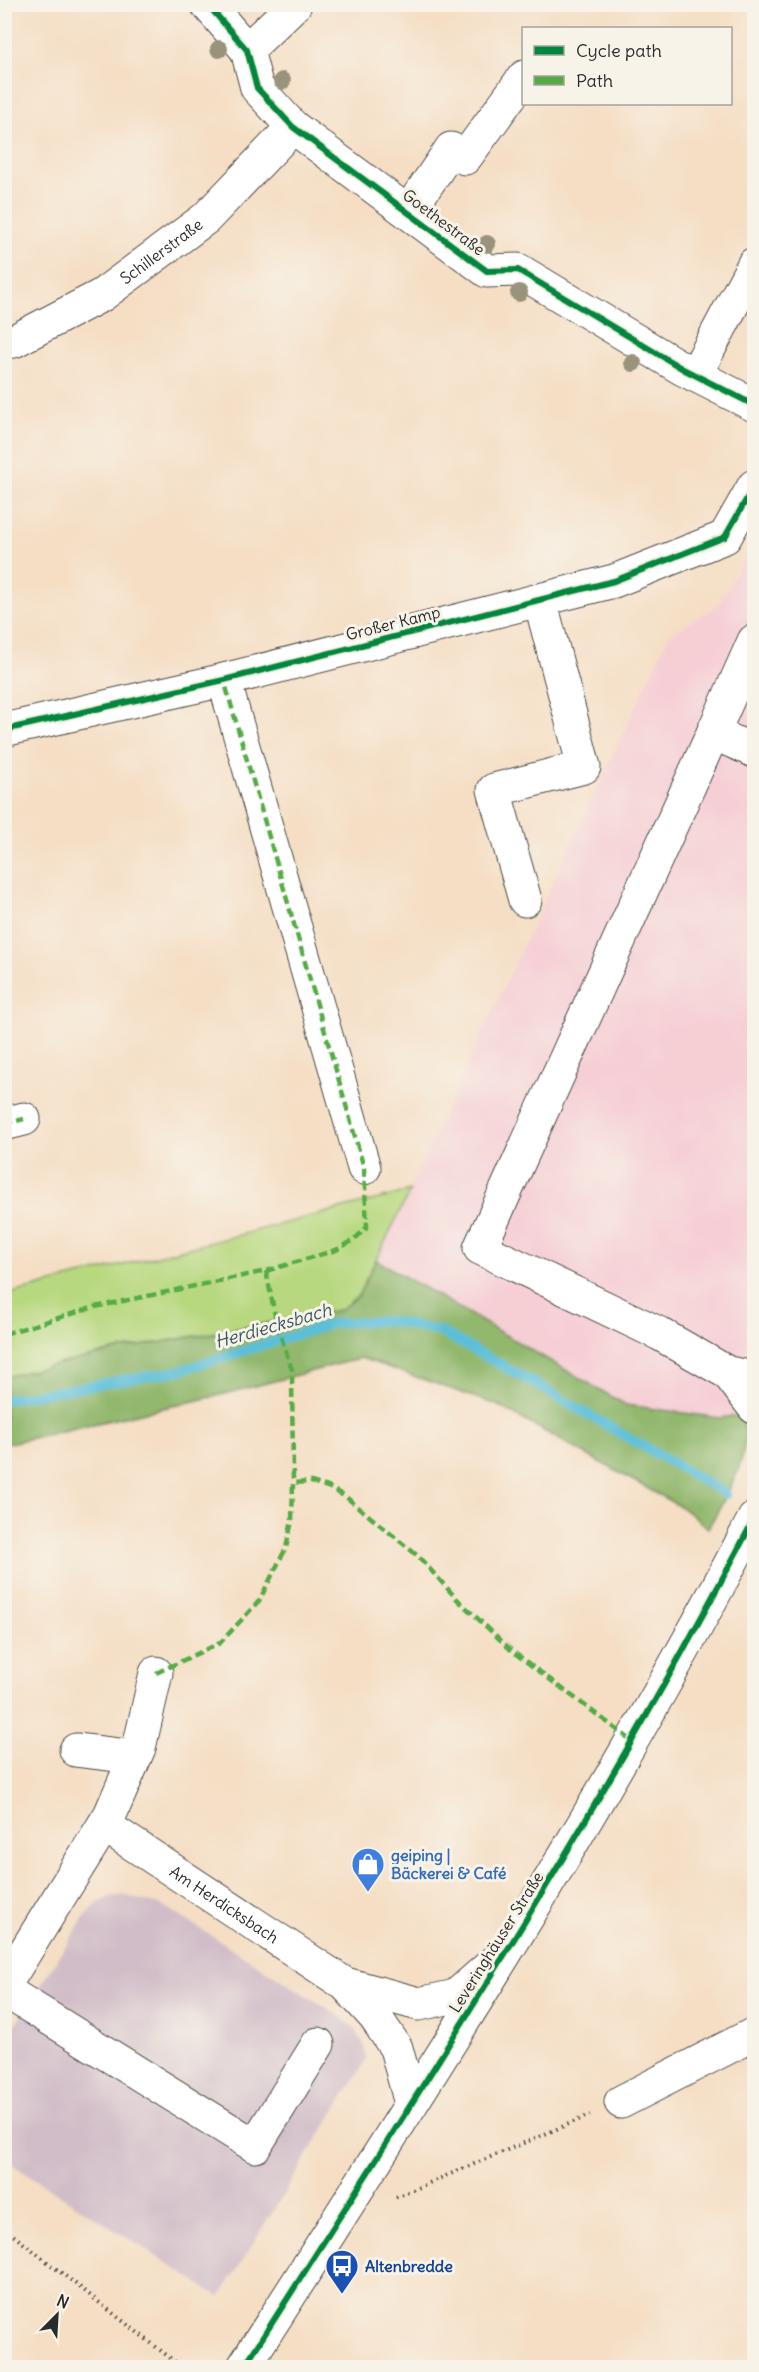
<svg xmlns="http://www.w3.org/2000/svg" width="759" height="2372" font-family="Delius,sans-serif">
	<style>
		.built { fill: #f6cfd5 }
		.industrial { fill: #d1bdc8 }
		.green { fill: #b8d87f; stroke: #728255; stroke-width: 1.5 }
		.forest { fill: #92b86e; stroke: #5e724c; stroke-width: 1.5 }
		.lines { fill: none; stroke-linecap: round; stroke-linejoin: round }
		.stream { stroke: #5bbfd9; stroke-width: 10 }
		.minor-casing { stroke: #494642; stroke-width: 35 }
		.major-casing { stroke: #494642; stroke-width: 35 }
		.path { stroke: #494642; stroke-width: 4; stroke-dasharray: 1.5 4.5; stroke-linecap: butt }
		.minor { stroke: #fff; stroke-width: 33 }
		.major { stroke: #fff; stroke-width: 33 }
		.quiet { stroke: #54ab44; stroke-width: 4.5; stroke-dasharray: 9 4.5; stroke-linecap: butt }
		.cycleway-casing { stroke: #f7f3e8; stroke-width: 10 }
		.cycleway { stroke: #00873e; stroke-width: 6 }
		.tree { fill: #99937b }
		.labels { text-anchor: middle; stroke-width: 6; stroke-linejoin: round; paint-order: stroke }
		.street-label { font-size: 16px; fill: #2b2b2b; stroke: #f7f3e8 }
		.shop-label { font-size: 16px; font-weight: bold; fill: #366cbe; stroke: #f7f3e8; text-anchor: start }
		.transit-label { font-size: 16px; font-weight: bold; fill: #164399; stroke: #f7f3e8; text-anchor: start }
		.water-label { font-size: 18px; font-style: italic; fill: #39575f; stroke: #f7f3e8 }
	</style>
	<rect width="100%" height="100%" fill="#f7f3e8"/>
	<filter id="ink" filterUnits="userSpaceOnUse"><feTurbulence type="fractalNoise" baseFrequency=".0167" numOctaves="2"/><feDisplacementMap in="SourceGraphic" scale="12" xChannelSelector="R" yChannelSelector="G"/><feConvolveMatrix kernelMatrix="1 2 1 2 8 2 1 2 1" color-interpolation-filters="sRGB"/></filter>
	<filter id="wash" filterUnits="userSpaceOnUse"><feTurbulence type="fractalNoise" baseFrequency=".008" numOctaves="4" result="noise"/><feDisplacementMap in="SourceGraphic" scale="24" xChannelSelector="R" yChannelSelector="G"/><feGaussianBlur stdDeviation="1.35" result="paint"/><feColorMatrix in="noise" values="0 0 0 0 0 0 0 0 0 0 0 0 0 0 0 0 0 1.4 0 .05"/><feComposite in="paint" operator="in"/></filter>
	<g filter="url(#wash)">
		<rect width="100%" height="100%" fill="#f5dec4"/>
		<path class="built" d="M754 540V1409L752 1413 720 1418 626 1405 376 1260 669 635 718 605Z"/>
		<path class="industrial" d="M123 1895 160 1905 175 1913 341 2017 355 2029 363 2043 367 2059 220 2297 5 2160 4 2042 84 1918 97 1904 110 1897Z"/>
		<path class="green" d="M410 1191 358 1296 340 1310 118 1350 5 1377V1295Z"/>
		<path class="forest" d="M376 1260 626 1405 720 1418 739 1415C759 1446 724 1500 708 1528L681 1507 497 1405 361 1358 229 1393 5 1444V1377L118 1350 340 1310 358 1296Z"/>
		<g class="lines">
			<path class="stream" d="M4 1400 178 1371 335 1323 391 1321 441 1332 523 1377 726 1494"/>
		</g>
	</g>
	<g filter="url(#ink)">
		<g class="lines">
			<g class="minor-casing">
				<g id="minor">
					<path d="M207 4 247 50 257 88 293 127 487 271 518 270 683 369 754 405"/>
					<path d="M247 50 295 4"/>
					<path d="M408 212 451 149 465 158 524 77"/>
					<path id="s1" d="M4 342 14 341 102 295 206 218 293 127"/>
					<path d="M695 375 754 264"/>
					<path d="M754 641 713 733 754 751"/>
					<path d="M224 680 364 1168"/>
					<path d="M4 730 224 680 614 581 725 537 754 486"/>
					<path d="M713 733 480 1248 660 1334 728 1373 754 1378"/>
					<path d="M525 900 494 790 584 767 540 600"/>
					<path d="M4 1124 24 1119"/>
					<path d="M728 1373 754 1407"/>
					<path d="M76 1750 135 1757"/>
					<path id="s2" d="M104 1825 345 1984 376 2018 396 2048 411 2104"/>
					<path d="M345 1984 419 2004 456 1996 497 1960"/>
					<path d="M4 1986 110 1815 139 1748 156 1673"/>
					<path d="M4 1990 255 2146 318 2044"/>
					<path d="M621 2102 754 2034"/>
				</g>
			</g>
			<g class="major-casing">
				<path id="major" d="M243 2368C421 2090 601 1812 754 1519"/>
			</g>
			<g class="path">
				<path d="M396 2197 590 2115"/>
				<path d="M4 2228 183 2368"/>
			</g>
			<use href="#minor" class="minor"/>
			<use href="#major" class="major"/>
			<g class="quiet">
				<path d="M4 1124 24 1119"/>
				<path d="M266 1271 277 1325 292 1370 293 1483"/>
				<path d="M4 1334 95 1307 266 1271 336 1250 354 1240 367 1227 364 1168 224 680"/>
				<path d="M156 1673 220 1643 259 1601 286 1548 292 1521 293 1483 311 1482 328 1487 346 1497 418 1556 456 1598 512 1651 631 1740"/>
			</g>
			<g class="cycleway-casing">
				<g id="cycleway">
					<path d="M207 4 247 50 257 88 293 127 487 271 518 270 683 369 754 405"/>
					<path d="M4 730 224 680 614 581 725 537 754 486"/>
					<path d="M243 2368C421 2090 601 1812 754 1519"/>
				</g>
			</g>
			<use href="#cycleway" class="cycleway"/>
		</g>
		<g class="tree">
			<circle cx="219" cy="49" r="9"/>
			<circle cx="282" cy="81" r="9"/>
			<circle cx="487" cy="244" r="9"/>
			<circle cx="519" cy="293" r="9"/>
			<circle cx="633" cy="363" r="9"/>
		</g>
	</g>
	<defs>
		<g id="shop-pin" transform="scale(1.725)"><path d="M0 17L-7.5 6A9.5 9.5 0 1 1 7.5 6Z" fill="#3f7fe0" stroke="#f7f3e8"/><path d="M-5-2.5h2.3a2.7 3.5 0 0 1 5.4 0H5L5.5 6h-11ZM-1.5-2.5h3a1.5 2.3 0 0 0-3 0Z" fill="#fff"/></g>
		<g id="bus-pin" transform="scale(1.725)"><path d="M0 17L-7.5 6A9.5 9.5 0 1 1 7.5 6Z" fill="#1a4fb4" stroke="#f7f3e8"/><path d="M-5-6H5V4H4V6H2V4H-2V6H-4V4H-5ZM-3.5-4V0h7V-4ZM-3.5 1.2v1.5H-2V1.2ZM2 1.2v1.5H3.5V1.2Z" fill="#fff"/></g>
	</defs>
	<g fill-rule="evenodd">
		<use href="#shop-pin" x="368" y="1864"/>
		<use href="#bus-pin" x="342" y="2266"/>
	</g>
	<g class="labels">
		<g class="street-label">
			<text transform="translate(444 222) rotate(37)" y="6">Goethestraße</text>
			<text dy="6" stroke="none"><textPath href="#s1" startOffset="183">Schillerstraße</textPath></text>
			<text transform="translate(393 623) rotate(-14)" y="6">Großer Kamp</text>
			<text dy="6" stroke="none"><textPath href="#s2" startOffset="144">Am Herdicksbach</textPath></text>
			<text transform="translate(496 1942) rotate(-58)" y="6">Leveringhäuser Straße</text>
		</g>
		<g class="shop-label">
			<text x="391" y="1861">geiping |<tspan x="391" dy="18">Bäckerei &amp; Café</tspan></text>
		</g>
		<g class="transit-label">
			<text x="365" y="2272">Altenbredde</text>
		</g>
		<g class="water-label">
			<text transform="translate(273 1326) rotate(-16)" y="6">Herdiecksbach</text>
		</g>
	</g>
	<rect width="759" height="2372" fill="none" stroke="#f7f3e8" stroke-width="24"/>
	<rect x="522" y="27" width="210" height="78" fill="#f7f3e8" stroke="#a5a39c" stroke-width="1.5"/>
	<rect x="534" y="46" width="30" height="9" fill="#00873e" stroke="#a5a39c" stroke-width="1.5"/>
	<text x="576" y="57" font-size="18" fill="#2b2b2b">Cycle path</text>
	<rect x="534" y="76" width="30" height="9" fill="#54ab44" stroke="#a5a39c" stroke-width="1.5"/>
	<text x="576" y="87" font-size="18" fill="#2b2b2b">Path</text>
	<g transform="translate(57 2315) rotate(24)" stroke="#f7f3e8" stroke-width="4.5" paint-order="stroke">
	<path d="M0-4.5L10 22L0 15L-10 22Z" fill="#2b2b2b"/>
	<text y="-9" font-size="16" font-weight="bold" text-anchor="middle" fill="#2b2b2b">N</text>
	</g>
</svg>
